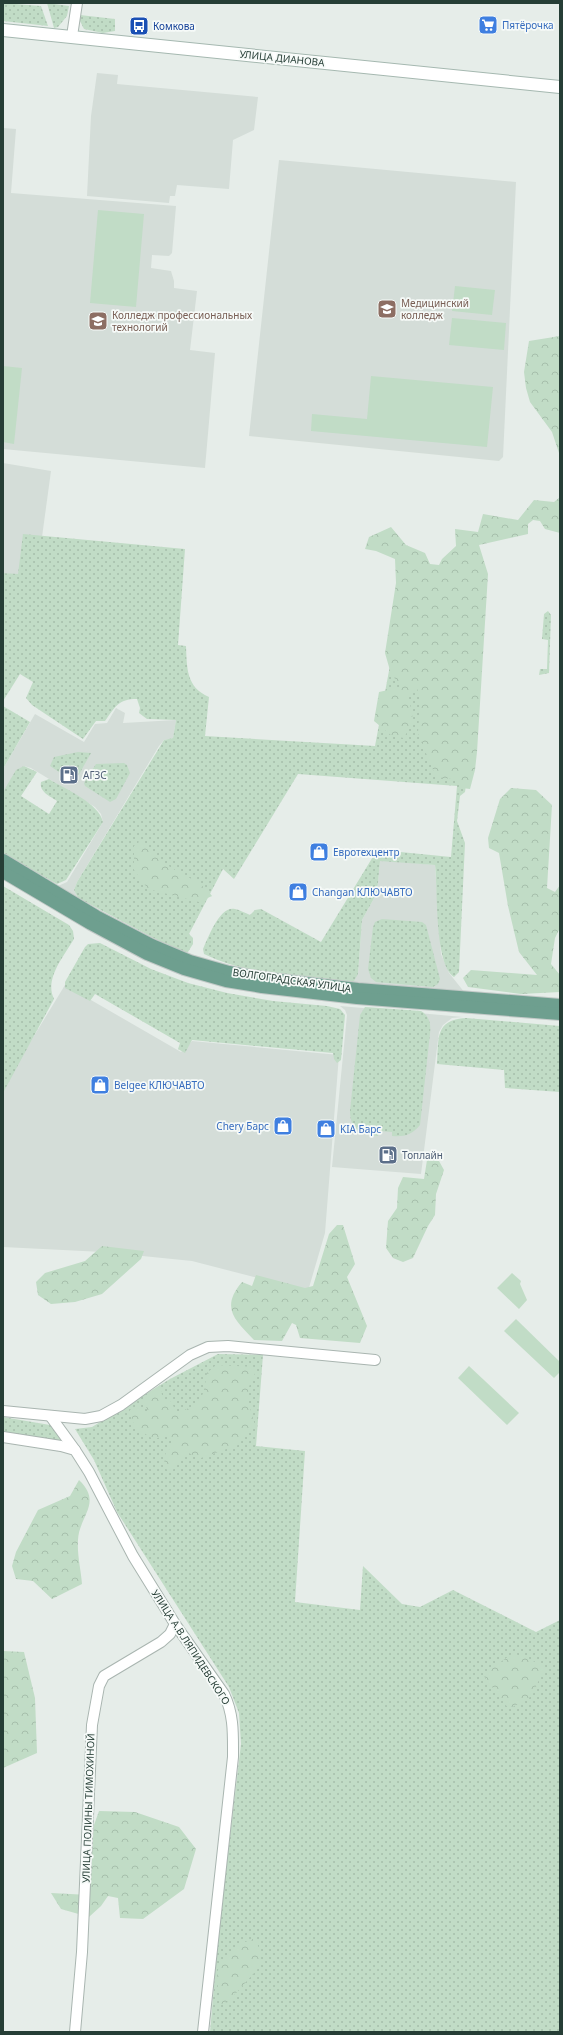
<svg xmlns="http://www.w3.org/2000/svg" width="563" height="2035" font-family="'Noto Sans',sans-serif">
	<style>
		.built { fill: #d4ddd8 }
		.grass { fill: url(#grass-dots) }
		.forest { fill: url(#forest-crowns) }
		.park { fill: #c1dcc6 }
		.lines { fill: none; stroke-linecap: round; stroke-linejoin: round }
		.minor-casing { stroke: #a9b5b0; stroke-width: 12 }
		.secondary-casing { stroke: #a5b8b0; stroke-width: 14 }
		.primary-casing { stroke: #c2c9c7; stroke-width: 14 }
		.minor { stroke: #fff; stroke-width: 10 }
		.secondary { stroke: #fff; stroke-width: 12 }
		.primary { stroke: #6e9f8f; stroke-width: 12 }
		.labels { text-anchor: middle; stroke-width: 3.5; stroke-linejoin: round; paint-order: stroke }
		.shop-label { font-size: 10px; fill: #366cbe; stroke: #f6faf8; text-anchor: start }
		.transit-label { font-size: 10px; fill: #164399; stroke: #f6faf8; text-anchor: start }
		.street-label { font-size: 10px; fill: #263e36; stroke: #f6faf8 }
		.education-label { font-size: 10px; fill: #785e54; stroke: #f6faf8; text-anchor: start }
		.service-label { font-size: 10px; fill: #4e5e75; stroke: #f6faf8; text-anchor: start }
	</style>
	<defs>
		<pattern id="grass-dots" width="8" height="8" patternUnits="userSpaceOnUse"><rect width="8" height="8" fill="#c1dcc6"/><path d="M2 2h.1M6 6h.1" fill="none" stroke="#a6beab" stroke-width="1.8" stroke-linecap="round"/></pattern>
		<pattern id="forest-crowns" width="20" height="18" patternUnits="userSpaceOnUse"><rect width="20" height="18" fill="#c1dcc6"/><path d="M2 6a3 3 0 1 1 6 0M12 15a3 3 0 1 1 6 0" fill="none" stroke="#a6beab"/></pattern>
	</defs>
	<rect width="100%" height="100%" fill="#e6ede9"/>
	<g class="built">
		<path d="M97 73 118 75 117 84 258 97 254 130 233 140 229 189 177 185 175 196H170L169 203 87 196 91 116Z"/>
		<path d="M3 128 16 129 11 193 176 206 172 253 169 256 152 255 151 268 171 271 174 281V288L197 291 190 350 215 353 205 468 3 449Z"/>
		<path d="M279 160 516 182 503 457 499 461 249 436Z"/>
		<path d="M3 463 51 471 42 537 18 575 3 573Z"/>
		<path d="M116 708 125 713 123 723 176 720 173 738 164 740 159 746 77 882 74 890 78 898 58 886 67 882 103 822 101 814 95 807 31 768 24 766 3 792V769L35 714 84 742 95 724 107 723Z"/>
		<path d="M380 860 435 865 441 954 449 973 465 993 348 984 358 974 362 920 377 893Z"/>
		<path d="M65 985 181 1052 192 1041 339 1055 325 1233 308 1291 192 1261 103 1252 3 1247V1087Z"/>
		<path d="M340 1006 463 1017 452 1018 443 1025 439 1032 421 1174 332 1167 347 1015 345 1010Z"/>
	</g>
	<g class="grass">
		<path d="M3 3 41 6 48 26 3 21Z"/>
		<path d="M47 3 69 6 67 16 58 27 54 28Z"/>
		<path d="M80 15 115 19V31L103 33 84 29 79 19Z"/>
		<path d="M23 534 185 549 178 645 186 646C187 668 186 687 209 697L205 736 375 746 396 633 468 772 465 792 460 796 457 821 465 843 459 972 454 977C434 964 438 888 435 865L380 861 377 893 362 920 358 974 354 981 348 984 345 981C299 976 247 975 204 954L203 949C208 938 220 905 235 909 240 910 245 913 250 915L255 910 261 909 321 942 374 855 380 850 451 857 457 786 298 774 234 879 223 869 189 934 193 938V944L188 952 182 953 78 898 74 890 77 882 164 740 173 738 176 720 147 719 139 713 140 708 137 699C118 699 115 707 105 721H96L83 739 32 705 26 698 33 682 20 674 3 701V573L18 574Z"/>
		<path d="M548 611 551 615 549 673 539 675 540 669H547L548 640 542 639 544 614Z"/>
		<path d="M3 706 30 722 3 769Z"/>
		<path d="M78 752 91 753 77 778 71 780 50 766 54 757Z"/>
		<path d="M124 763 127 765 130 773 116 799 110 802 85 786 84 783 96 764Z"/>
		<path d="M24 766 37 772 21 796 49 814 57 801C50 796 39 792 41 782L49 779C65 789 99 803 103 822L66 880 57 884 3 854V792L16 770Z"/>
		<path d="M3 886 69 925 73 931 74 939C64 956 44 979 54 999L3 1093Z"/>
		<path d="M382 919 422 922 426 925 440 979 438 984 433 987 376 982 371 978 368 969 373 927 375 922Z"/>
		<path d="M100 943 151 969 188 983 227 993 273 1001 327 1006 340 1009 345 1015 341 1060 337 1063 334 1059 333 1053 192 1040 185 1053 178 1049 180 1043 95 994 90 1001 65 988V982L85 947 88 944Z"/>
		<path d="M365 1007 421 1011C430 1016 431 1025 430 1034L420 1125C412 1135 404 1137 392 1136V1132L379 1131 378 1136C361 1134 350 1130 350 1111L360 1015Z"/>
		<path d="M466 1018 560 1026V1092L505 1088 504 1070 437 1064C439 1039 434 1020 466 1018Z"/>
		<path d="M218 1354 263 1355 256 1446 305 1451 295 1602 360 1610 363 1566 402 1604 420 1607 453 1590 536 1632 560 1620V2032H210L219 1929 241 1744 239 1713 229 1687 117 1512 94 1460 75 1429 92 1427 170 1379Z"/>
		<path d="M3 1417 50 1425 64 1443 3 1433Z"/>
	</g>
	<g class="forest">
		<path d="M560 336V456L552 432 530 402 526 388 524 372 529 341Z"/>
		<path d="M560 497V533L545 529 540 521 533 520 528 524V534L479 545 488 574 477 752 475 770 470 789 462 788 459 780 436 777 418 734 420 699 417 688 408 693 413 720 404 738 392 736 374 721 379 692 402 687 391 674 385 653 396 583 395 559 376 551 365 549 369 537 391 527 406 545 425 553 430 564 439 565 442 559 456 546 455 529 478 532 483 514 518 520 534 500 554 502Z"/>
		<path d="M511 788 536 790 552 805 547 888 555 892 560 885V928L555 938 551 964 560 975V992L521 994 468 987 463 978 471 970 537 975 519 952 508 906 499 853 489 848 488 838 500 799Z"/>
		<path d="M140 840C148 847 155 856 163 862 178 874 201 880 212 896L199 902 148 889 134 870V846Z"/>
		<path d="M427 1160 439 1161 444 1170 436 1194 435 1215 428 1226 413 1258 403 1262 393 1258 386 1248 388 1221 397 1208 398 1188 403 1177 424 1179Z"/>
		<path d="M337 1225H343L355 1264 347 1277 367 1326 360 1343 300 1338 296 1325 292 1323 282 1341 254 1340C235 1320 220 1308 242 1282L252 1286 256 1275 305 1288 313 1286 329 1234Z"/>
		<path d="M102 1246 144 1251 141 1259 102 1294 75 1302 51 1304 38 1295 36 1282 45 1273 85 1261Z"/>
		<path d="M216 1365 256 1367C256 1375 252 1378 250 1384 245 1396 252 1414 255 1425L238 1445 198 1459 186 1451 176 1467 170 1472 165 1468C164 1458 163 1452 173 1447L171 1441 166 1436 153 1439 135 1427 129 1412 132 1407H137L147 1415 148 1412 143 1398 160 1385 163 1400H170L177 1413C203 1404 203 1398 207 1373Z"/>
		<path d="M79 1480C103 1503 79 1516 78 1540 77 1555 81 1570 82 1584L52 1599 33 1581 16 1579 12 1566 16 1552 38 1510 70 1496Z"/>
		<path d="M3 1651 24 1652 35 1698 37 1753 3 1768Z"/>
		<path d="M513 1653 545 1666 532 1696 509 1709 483 1675Z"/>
		<path d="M99 1811 135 1812 179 1827 196 1849 184 1889 143 1919 120 1918 118 1898 108 1896 101 1906 89 1917 61 1909 51 1893 89 1895 94 1825Z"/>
		<path d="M252 1939 257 1941 262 1964 228 2002 221 2004C220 1995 215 1979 218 1970 222 1955 239 1944 252 1939Z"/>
	</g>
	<g class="park">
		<path d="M98 210 144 214 136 307 90 303Z"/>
		<path d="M455 286 495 290 492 315 452 311Z"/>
		<path d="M452 318 506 323 504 350 449 345Z"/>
		<path d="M3 366 22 368 14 444 3 442Z"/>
		<path d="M371 376 493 387 487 447 311 431 312 414 367 419Z"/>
		<path d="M512 1273 521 1281 520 1284 527 1300 519 1309 497 1288Z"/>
		<path d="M516 1319 560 1362V1372L554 1378 504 1331Z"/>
		<path d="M469 1366 519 1413 507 1425 458 1378Z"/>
	</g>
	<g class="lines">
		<g class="minor-casing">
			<g id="minor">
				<path d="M72 36 77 3"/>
				<path d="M3 1411 85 1419 101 1416 121 1405 190 1355 208 1347 228 1346 375 1360"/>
				<path d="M51 1417 75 1450"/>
				<path d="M3 1437 61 1446 75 1450 89 1472 133 1556 175 1624 224 1694C234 1715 233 1734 233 1757L203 2032"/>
				<path d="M75 2032 82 1952 92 1725 99 1686 104 1676 161 1642 170 1634 175 1624"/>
			</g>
		</g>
		<g class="secondary-casing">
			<path id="secondary" d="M3 30 560 87"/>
		</g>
		<g class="primary-casing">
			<g id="primary">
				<path d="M3 860 96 916 152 945 190 961 229 972 263 978 358 989 560 1005"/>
				<path d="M3 872 91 924 147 954 184 969 226 981 262 987 357 998 560 1014"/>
			</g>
		</g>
		<use href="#minor" class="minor"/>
		<use href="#secondary" class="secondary"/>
		<use href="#primary" class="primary"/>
	</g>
	<defs>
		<g id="supermarket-square" transform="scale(1)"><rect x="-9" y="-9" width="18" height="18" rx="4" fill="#3f7fe0" stroke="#f6faf8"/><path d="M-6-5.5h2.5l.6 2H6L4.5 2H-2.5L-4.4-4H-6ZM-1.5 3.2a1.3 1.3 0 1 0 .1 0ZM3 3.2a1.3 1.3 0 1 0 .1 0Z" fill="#fff"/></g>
		<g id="bus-square" transform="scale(1)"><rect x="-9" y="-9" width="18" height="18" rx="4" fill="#1a4fb4" stroke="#f6faf8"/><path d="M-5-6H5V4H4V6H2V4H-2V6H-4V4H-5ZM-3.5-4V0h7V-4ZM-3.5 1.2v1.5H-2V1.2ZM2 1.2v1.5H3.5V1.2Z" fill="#fff"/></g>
		<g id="university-square" transform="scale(1)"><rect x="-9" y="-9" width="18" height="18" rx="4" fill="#8d6e63" stroke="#f6faf8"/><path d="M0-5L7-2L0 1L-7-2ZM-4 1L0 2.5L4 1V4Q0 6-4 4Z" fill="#fff"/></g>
		<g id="fuel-square" transform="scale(1)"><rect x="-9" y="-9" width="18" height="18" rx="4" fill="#5c6f8a" stroke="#f6faf8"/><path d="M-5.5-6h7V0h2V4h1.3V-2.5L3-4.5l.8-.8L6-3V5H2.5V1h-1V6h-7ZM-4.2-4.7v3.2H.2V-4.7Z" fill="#fff"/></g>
		<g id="shop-square" transform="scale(1)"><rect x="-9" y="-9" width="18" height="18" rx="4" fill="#3f7fe0" stroke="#f6faf8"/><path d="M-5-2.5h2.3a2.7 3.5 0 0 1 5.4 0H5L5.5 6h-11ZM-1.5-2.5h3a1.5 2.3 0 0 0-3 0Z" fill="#fff"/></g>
	</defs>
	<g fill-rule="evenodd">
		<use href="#supermarket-square" x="488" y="25"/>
		<use href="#bus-square" x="139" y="26"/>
		<use href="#university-square" x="387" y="309"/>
		<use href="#university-square" x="98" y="321"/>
		<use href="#fuel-square" x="69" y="775"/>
		<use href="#shop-square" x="319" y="852"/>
		<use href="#shop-square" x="298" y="892"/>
		<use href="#shop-square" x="100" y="1085"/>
		<use href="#shop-square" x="283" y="1126"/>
		<use href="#shop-square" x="326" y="1129"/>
		<use href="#fuel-square" x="388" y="1155"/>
	</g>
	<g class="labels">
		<g class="shop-label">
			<text x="502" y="29">Пятёрочка</text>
			<text x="333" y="856">Евротехцентр</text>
			<text x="312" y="896">Changan КЛЮЧАВТО</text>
			<text x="114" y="1089">Belgee КЛЮЧАВТО</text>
			<text x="269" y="1130" text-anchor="end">Chery Барс</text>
			<text x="340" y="1133">KIA Барс</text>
		</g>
		<g class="transit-label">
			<text x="153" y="30">Комкова</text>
		</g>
		<g class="street-label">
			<text transform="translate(282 58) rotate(6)" y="4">УЛИЦА ДИАНОВА</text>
			<text transform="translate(292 980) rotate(8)" y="4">ВОЛГОГРАДСКАЯ УЛИЦА</text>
			<text transform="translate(191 1647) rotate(57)" y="4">УЛИЦА А.В.ЛЯПИДЕВСКОГО</text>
			<text transform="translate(88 1808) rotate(-88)" y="4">УЛИЦА ПОЛИНЫ ТИМОХИНОЙ</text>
		</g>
		<g class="education-label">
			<text x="401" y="307">Медицинский<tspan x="401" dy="12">колледж</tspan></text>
			<text x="112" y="319">Колледж профессиональных<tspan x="112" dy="12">технологий</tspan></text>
		</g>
		<g class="service-label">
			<text x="83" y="779">АГЗС</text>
			<text x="402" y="1159">Топлайн</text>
		</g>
	</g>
	<rect width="563" height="2035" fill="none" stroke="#263e36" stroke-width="8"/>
</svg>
